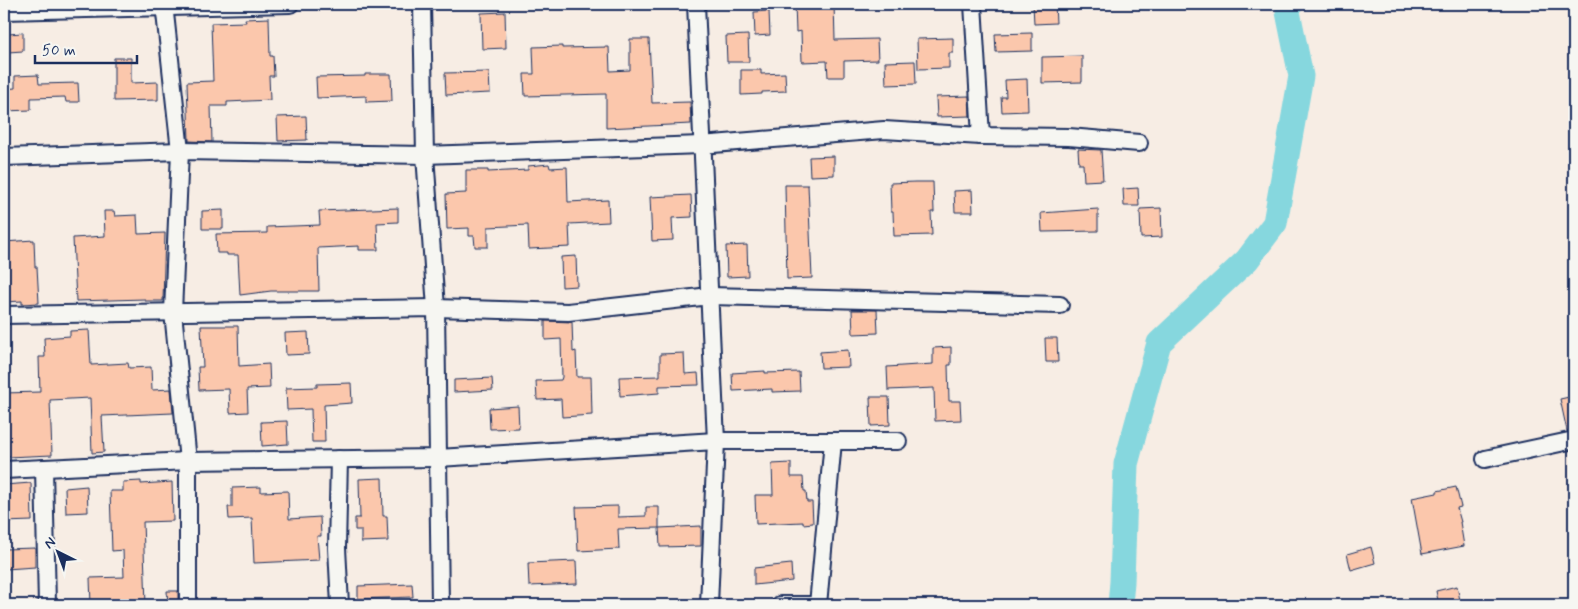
<svg xmlns="http://www.w3.org/2000/svg" width="1578" height="609" font-family="Mynerve,sans-serif">
	<style>
		.lines { fill: none; stroke-linecap: round; stroke-linejoin: round }
		.river { stroke: #86d7de; stroke-width: 25 }
		.building { fill: #fbc7ac; stroke: #1b2f5e }
		.minor-casing { stroke: #1b2f5e; stroke-width: 20 }
		.minor { stroke: #f6f6f2; stroke-width: 16 }
	</style>
	<rect width="100%" height="100%" fill="#f7ede4"/>
	<filter id="ink" filterUnits="userSpaceOnUse"><feTurbulence type="fractalNoise" baseFrequency=".02" numOctaves="2"/><feDisplacementMap in="SourceGraphic" scale="10" xChannelSelector="R" yChannelSelector="G"/><feConvolveMatrix kernelMatrix="1 2 1 2 8 2 1 2 1" color-interpolation-filters="sRGB"/></filter>
	<g filter="url(#ink)">
		<g class="lines">
			<path class="river" d="M1120 605 1122 582 1126 464 1159 343 1247 260 1275 223 1301 76 1288 12 1290 4"/>
		</g>
		<g class="building">
			<path d="M795 4H834L835 40 877 39 878 60 844 61V77H828L827 61 802 62 801 31 796 32Z"/>
			<path d="M1033 4H1055L1056 23 1034 24Z"/>
			<path d="M769 11 770 35 755 36 754 12Z"/>
			<path d="M505 12 506 48 482 49 481 13Z"/>
			<path d="M269 18 270 56H273L274 76H269L270 100 227 102V106H211L212 142 189 141 187 82 213 81 211 23 246 22 245 19Z"/>
			<path d="M23 33V51L8 52V34Z"/>
			<path d="M1032 33V51L996 52 995 34Z"/>
			<path d="M748 35 749 62H727L726 36Z"/>
			<path d="M953 38V53H949V68L918 69 917 39Z"/>
			<path d="M630 39H649L652 103 690 102 691 124 606 128V94L525 96 524 74H534L533 47 562 46V48L609 47 610 71 630 70Z"/>
			<path d="M1082 56V82L1042 83V57Z"/>
			<path d="M114 58H131V83L158 82V100L114 101Z"/>
			<path d="M915 61 916 84 886 85 885 62Z"/>
			<path d="M741 70H761V74L785 73 786 91 762 92V94L741 95Z"/>
			<path d="M489 72 490 93 446 95 445 73Z"/>
			<path d="M365 74H391L392 101 366 102V96L317 98 316 77 365 76Z"/>
			<path d="M38 75 39 84 78 83 79 102H66L65 97 31 98V110L4 111V89L15 88V76Z"/>
			<path d="M1027 79 1028 111 1002 112 1001 97H1006L1005 80Z"/>
			<path d="M969 96 970 116 937 117 936 97Z"/>
			<path d="M306 116 307 140 278 141 277 117Z"/>
			<path d="M1078 149 1101 150 1103 180 1084 181 1083 164H1079Z"/>
			<path d="M834 156V175L810 176 809 157Z"/>
			<path d="M549 164 550 168 567 167 568 202 608 200 609 222 569 224 570 247 529 249 528 225 488 227V247H475L474 236H469V228L447 229 446 194 466 193V170H488V172L528 170V166Z"/>
			<path d="M915 182H933L934 212H931L932 235 894 236 893 212H891L890 183Z"/>
			<path d="M785 185H808L812 278 787 279Z"/>
			<path d="M1138 188 1139 206H1124L1123 189Z"/>
			<path d="M972 190 973 212H955L954 191Z"/>
			<path d="M691 195 692 217 672 218 673 240 652 241 650 197Z"/>
			<path d="M398 208V222L377 223 378 250H359V246L318 248 319 291H271L240 295 238 255H227V253H217L216 234 267 233V227L320 225 319 211Z"/>
			<path d="M1161 208 1162 237 1141 238 1140 209Z"/>
			<path d="M1098 209V231L1042 232 1041 213Z"/>
			<path d="M223 210V229H202V211Z"/>
			<path d="M104 211H114L115 216 137 215 138 234 165 233 163 301H145V299L76 301 73 238 105 236Z"/>
			<path d="M34 240 35 267H37L39 303 22 304V301L4 302V242Z"/>
			<path d="M747 245 748 276 727 277 726 246Z"/>
			<path d="M576 256 577 286 562 287 561 257Z"/>
			<path d="M852 310H877L878 333 853 334Z"/>
			<path d="M545 321 572 322 573 352 576 351 577 377H591L592 415 562 417 561 399 537 400 536 381 561 380 562 377 561 339 545 340Z"/>
			<path d="M201 326H238L239 366 269 364 270 388 247 389 248 412 230 413 229 389 199 390 198 367H203Z"/>
			<path d="M89 330 91 365 128 363 129 368 151 367 152 390 171 389 173 413 102 416 104 452 92 453 90 398 50 400 52 455 7 457 4 393 40 392 39 357H45L44 338 70 336V331Z"/>
			<path d="M308 332 309 354 286 355 285 333Z"/>
			<path d="M1045 338H1057L1058 362H1046Z"/>
			<path d="M951 347V365H948L949 401H960L961 420 935 421 934 388 888 390 887 367 933 364V348Z"/>
			<path d="M848 350 849 367 821 368 820 352Z"/>
			<path d="M684 353 685 374 698 373 699 385 659 386V393L620 396 619 377 660 376V354Z"/>
			<path d="M765 371V373L799 372 800 391 772 392V389L733 391 732 373Z"/>
			<path d="M492 378 493 390 454 392V380Z"/>
			<path d="M351 383 352 403 324 405 325 442H312L311 409 287 410 286 388 317 387V384Z"/>
			<path d="M1574 396V430L1567 431 1560 399Z"/>
			<path d="M870 397H889L890 425 871 426Z"/>
			<path d="M518 406 519 428 490 429 489 408Z"/>
			<path d="M287 421 288 444 262 446 261 422Z"/>
			<path d="M791 463V477H803L804 491H806L807 502H812L813 523 803 524V522L756 524 755 495H773L772 464Z"/>
			<path d="M382 478 383 516H387L388 541 361 542V530H355V518H360L359 479Z"/>
			<path d="M141 481V484L172 482 173 521 143 522 146 605H91L90 578 124 577 123 550 112 551 110 491H123V482Z"/>
			<path d="M31 483 32 521 4 522V485Z"/>
			<path d="M87 486 88 512 66 513 65 488Z"/>
			<path d="M261 487V492L288 491 289 519 320 517 321 536H317L319 560 254 563 252 518 229 519 228 507H232V488Z"/>
			<path d="M1456 487 1461 507 1457 508 1461 522H1460L1464 546 1422 554 1412 498 1437 493V491Z"/>
			<path d="M618 506V517L646 516V507H659V528L618 529 619 549 578 551 576 507Z"/>
			<path d="M701 526V546L660 547 659 528Z"/>
			<path d="M1371 547 1375 563 1351 570 1347 554Z"/>
			<path d="M35 548V567L6 569 5 549Z"/>
			<path d="M576 561 577 584 529 586 528 563Z"/>
			<path d="M791 564 792 581 754 585V568Z"/>
			<path d="M412 584 413 597 358 599V586Z"/>
			<path d="M1457 586 1461 605H1439L1436 591Z"/>
			<path d="M167 591H178V605H168Z"/>
		</g>
		<g class="lines">
			<g class="minor-casing">
				<g id="minor">
					<path d="M164 4 180 151 173 312 188 461V605"/>
					<path d="M422 4 425 155 436 308 440 605"/>
					<path d="M696 4 716 441 709 605"/>
					<path d="M973 4 981 136"/>
					<path d="M4 11 290 4"/>
					<path d="M4 157 180 151 425 155 701 145 884 130 981 136 1069 137 1139 143"/>
					<path d="M4 315 436 308 568 312 710 296 1060 305"/>
					<path d="M339 459 337 548 340 605"/>
					<path d="M1485 459 1574 440"/>
					<path d="M44 468 47 605"/>
					<path d="M4 470 188 461 438 458 716 441H898"/>
					<path d="M780 605H818L833 441"/>
				</g>
			</g>
			<use href="#minor" class="minor"/>
		</g>
	</g>
	<rect width="1578" height="609" fill="none" stroke="#f6f6f2" stroke-width="20"/>
	<rect x="10" y="10" width="1558" height="589" fill="none" stroke="#1b2f5e" stroke-width="2" filter="url(#ink)"/>
	<g transform="translate(58 552) rotate(318)" stroke="#f6f6f2" stroke-width="4" paint-order="stroke">
	<path d="M0-4L9 19L0 12L-9 19Z" fill="#1b2f5e"/>
	<text y="-8" font-size="14" font-weight="bold" text-anchor="middle" fill="#1b2f5e">N</text>
	</g>
	<path d="M35 55v8h102v-8" fill="none" stroke="#1b2f5e" stroke-width="2.5"/>
	<text x="42" y="55" font-size="15" fill="#1b2f5e" stroke="#f6f6f2" stroke-width="4" paint-order="stroke">50 m</text>
</svg>
